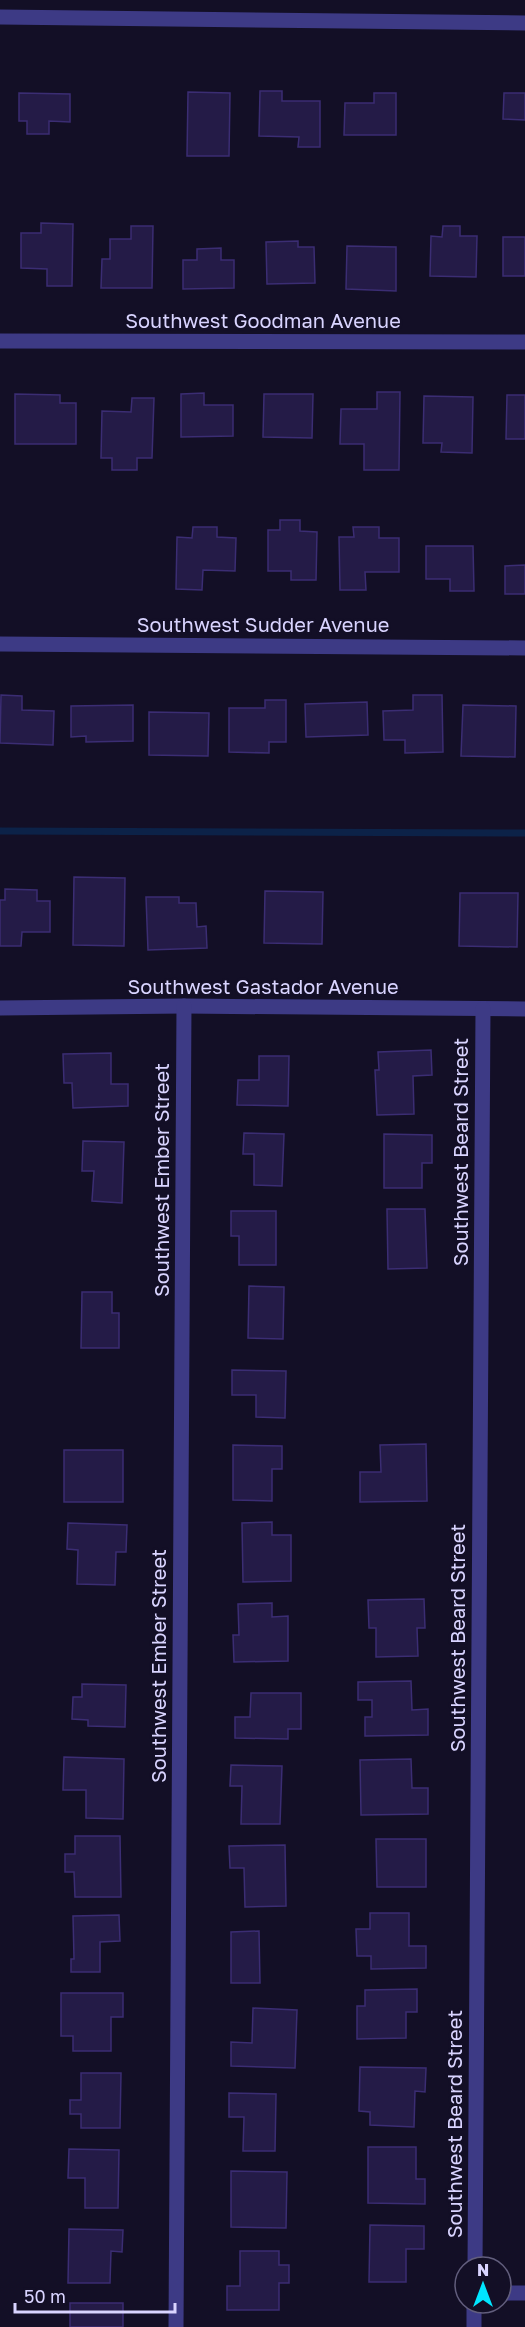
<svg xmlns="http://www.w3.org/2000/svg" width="525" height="2327" font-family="'Golos Text',sans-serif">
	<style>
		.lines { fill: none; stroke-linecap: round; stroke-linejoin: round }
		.stream { stroke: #0c2248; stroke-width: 7 }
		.building { fill: #241b47; stroke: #3b2d73; stroke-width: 1.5 }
		.minor { stroke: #3d3a85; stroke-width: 15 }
		.tertiary { stroke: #3d3a85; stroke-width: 15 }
		.labels { text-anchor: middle; stroke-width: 5; stroke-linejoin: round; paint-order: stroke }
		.street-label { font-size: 20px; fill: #d9d4ff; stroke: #130f26 }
	</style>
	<rect width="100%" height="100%" fill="#130f26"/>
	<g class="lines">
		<path class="stream" d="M0 831 525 833"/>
	</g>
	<g class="building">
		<path d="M260 91H282V101H320V147H298L299 137 259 136Z"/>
		<path d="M188 92 230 93 229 156H187Z"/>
		<path d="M19 93 70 94V122L49 121V134H27V121H19Z"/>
		<path d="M374 93H396V135H344L345 103H374Z"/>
		<path d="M504 93H525V120L503 119Z"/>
		<path d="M41 223 73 224 72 286H47V269L21 268V233H41Z"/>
		<path d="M131 226H153L152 288H101L102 259H110V239H131Z"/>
		<path d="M443 226H460V236H477L476 277 430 276 431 236 442 237Z"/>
		<rect x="503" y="237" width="22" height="39"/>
		<path d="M298 241V247H314L315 283 267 284 266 242Z"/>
		<path d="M347 246 396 247V291L346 289Z"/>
		<path d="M221 248V260H234V288L183 289V260H197V249Z"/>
		<path d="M377 392H400L399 470H364V444H340L341 409H377Z"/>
		<path d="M204 393V405H233V436L181 437V394Z"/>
		<path d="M15 394 60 395V403H76V444H15Z"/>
		<path d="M264 394H313L312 438 263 437Z"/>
		<path d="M507 395H525V439H506Z"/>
		<path d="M424 396 473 397 472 453 441 452 442 443H423Z"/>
		<path d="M132 398H154L152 458H137V470H112V458H101L102 411 131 412Z"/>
		<path d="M280 520H300V531L317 532 316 580H291V571H268V530H280Z"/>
		<path d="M193 527H217V537L236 538 235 571 203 570 202 590 176 589 177 537 192 538Z"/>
		<path d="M353 527H379V538H399V572H365L366 590H340L339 537H354Z"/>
		<path d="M426 546H473L474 591H450V579H426Z"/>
		<path d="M525 565V594H505V566Z"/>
		<path d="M1 695 22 696V710L54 711 53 745 0 743Z"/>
		<path d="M413 695H442L443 752 405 753V740H384L383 711 413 710Z"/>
		<path d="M265 700H286V742H269V753L229 752V708H265Z"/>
		<path d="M367 702 368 735 306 737 305 704Z"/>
		<path d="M133 705V741L86 742V736L71 737V706Z"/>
		<path d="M463 705 516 706 515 757 461 756Z"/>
		<path d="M149 712 209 713 208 756 149 755Z"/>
		<path d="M74 877 125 878 124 946 73 945Z"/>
		<path d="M5 889 37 890V901H50V932H22L21 946H0V900H5Z"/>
		<path d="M265 891 323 892 322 944 264 943Z"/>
		<path d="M460 893H518L517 947 459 946Z"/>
		<path d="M146 897H179V903H196L197 927 206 926 207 948 148 950Z"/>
		<path d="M431 1050 432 1075 413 1076 414 1114 377 1115 375 1070H379L378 1052Z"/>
		<path d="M111 1053V1084H128V1106L73 1108 72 1083H64L63 1054Z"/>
		<path d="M259 1056H289L288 1106 237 1105 238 1080H259Z"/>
		<path d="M244 1133 284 1134 282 1186 254 1185V1154H243Z"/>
		<path d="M384 1134 432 1135V1163H422V1188H384Z"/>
		<path d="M83 1141 124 1142 122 1203 92 1201 94 1171H82Z"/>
		<path d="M387 1209H425L427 1268 388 1269Z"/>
		<path d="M231 1211H276V1265H239V1236H231Z"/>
		<path d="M249 1286 284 1287 283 1339 248 1338Z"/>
		<path d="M82 1292H112V1313H119V1348H81Z"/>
		<path d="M232 1370 286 1371 285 1418 256 1417V1395H232Z"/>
		<path d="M426 1444 427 1501 360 1502V1472H381L380 1445Z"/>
		<path d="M233 1445 282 1446V1469H272V1501L233 1500Z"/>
		<rect x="64" y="1450" width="59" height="52"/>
		<path d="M272 1522V1535H291V1581L243 1582 242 1523Z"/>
		<path d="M68 1523 127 1525 126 1552H116L115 1585 77 1584 78 1550 67 1549Z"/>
		<path d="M424 1599 425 1628H417L418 1656 376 1657V1628H369L368 1600Z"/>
		<path d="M272 1603V1617L288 1616V1661L234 1662 233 1635H239L238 1604Z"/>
		<path d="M411 1681 412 1710 428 1709V1735L365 1736V1717H372V1700H358V1682Z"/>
		<path d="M82 1684 126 1685 125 1727 88 1726V1720L72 1719 73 1697H82Z"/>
		<path d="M251 1693H301V1729H288V1739L235 1738V1717H250Z"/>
		<path d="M64 1757 124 1759 123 1819 86 1818V1790H63Z"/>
		<path d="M411 1759 412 1788H428V1814L361 1815 360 1760Z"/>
		<path d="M231 1765 282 1766 280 1824H241L242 1786H230Z"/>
		<path d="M75 1836H120L121 1897H75L74 1872H65V1854H75Z"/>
		<path d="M376 1839H426V1887H377Z"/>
		<path d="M285 1845 286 1906 245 1907 244 1868H230L229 1846Z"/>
		<path d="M370 1913H409V1946H426V1968L371 1969V1956H357L356 1929H370Z"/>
		<path d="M119 1915 120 1941 100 1942V1972H71V1959H74L73 1916Z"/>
		<path d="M259 1931 260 1983H231V1932Z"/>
		<path d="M417 1989V2012H406V2038L357 2039V2006H365V1990Z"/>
		<path d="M61 1993H123V2017H111V2051H73V2036H61Z"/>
		<path d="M253 2008 297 2010 295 2068 231 2066V2042L252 2043Z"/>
		<path d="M360 2067 426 2068 425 2092 415 2091 414 2127 370 2125V2112L359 2111Z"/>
		<path d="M81 2073H121L120 2128H81V2114H70V2100H81Z"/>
		<path d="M229 2093 276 2094 275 2151H243L244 2117H229Z"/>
		<path d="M368 2147H416V2179H425V2204L368 2203Z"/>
		<path d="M69 2149 119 2150 118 2208H85V2178H68Z"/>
		<path d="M231 2171 287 2172 286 2228 231 2227Z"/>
		<path d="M370 2225 424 2226V2249H406V2282H369Z"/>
		<path d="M69 2229 123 2230 122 2252 111 2251 110 2283H68Z"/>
		<path d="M240 2251H279V2265H289V2283H279V2310H227V2286H240Z"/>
		<rect x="70" y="2303" width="53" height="24"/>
	</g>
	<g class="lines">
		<g class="minor">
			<path d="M0 341 525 342"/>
			<path d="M0 644 525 648"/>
			<path d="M0 1008 184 1006 525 1009"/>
			<path d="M475 2267 483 1009"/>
			<path d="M501 2293H525"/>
			<path d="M176 2327 184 1006"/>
			<path d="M474 2327V2303"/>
		</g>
		<path class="tertiary" d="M0 17 525 23"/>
	</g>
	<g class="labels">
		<g class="street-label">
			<text x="263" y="328">Southwest Goodman Avenue</text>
			<text x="263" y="632">Southwest Sudder Avenue</text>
			<text x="263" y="994">Southwest Gastador Avenue</text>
			<text transform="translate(461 1152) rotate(-90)" y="7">Southwest Beard Street</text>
			<text transform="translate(162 1180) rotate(-90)" y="7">Southwest Ember Street</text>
			<text transform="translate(458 1638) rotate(-90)" y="7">Southwest Beard Street</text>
			<text transform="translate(159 1666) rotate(-90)" y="7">Southwest Ember Street</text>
			<text transform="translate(455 2124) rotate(-90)" y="7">Southwest Beard Street</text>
		</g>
	</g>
	<g transform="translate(483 2285)"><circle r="28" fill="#130f26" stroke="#625e7d" stroke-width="1.5"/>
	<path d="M0-4.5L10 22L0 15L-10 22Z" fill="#00e5ff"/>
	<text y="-9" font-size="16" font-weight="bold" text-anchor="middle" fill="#d9d4ff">N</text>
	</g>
	<path d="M15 2303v9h160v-9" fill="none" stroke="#d9d4ff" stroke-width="3"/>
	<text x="24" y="2303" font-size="18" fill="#d9d4ff" stroke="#130f26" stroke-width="4.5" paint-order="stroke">50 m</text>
</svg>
